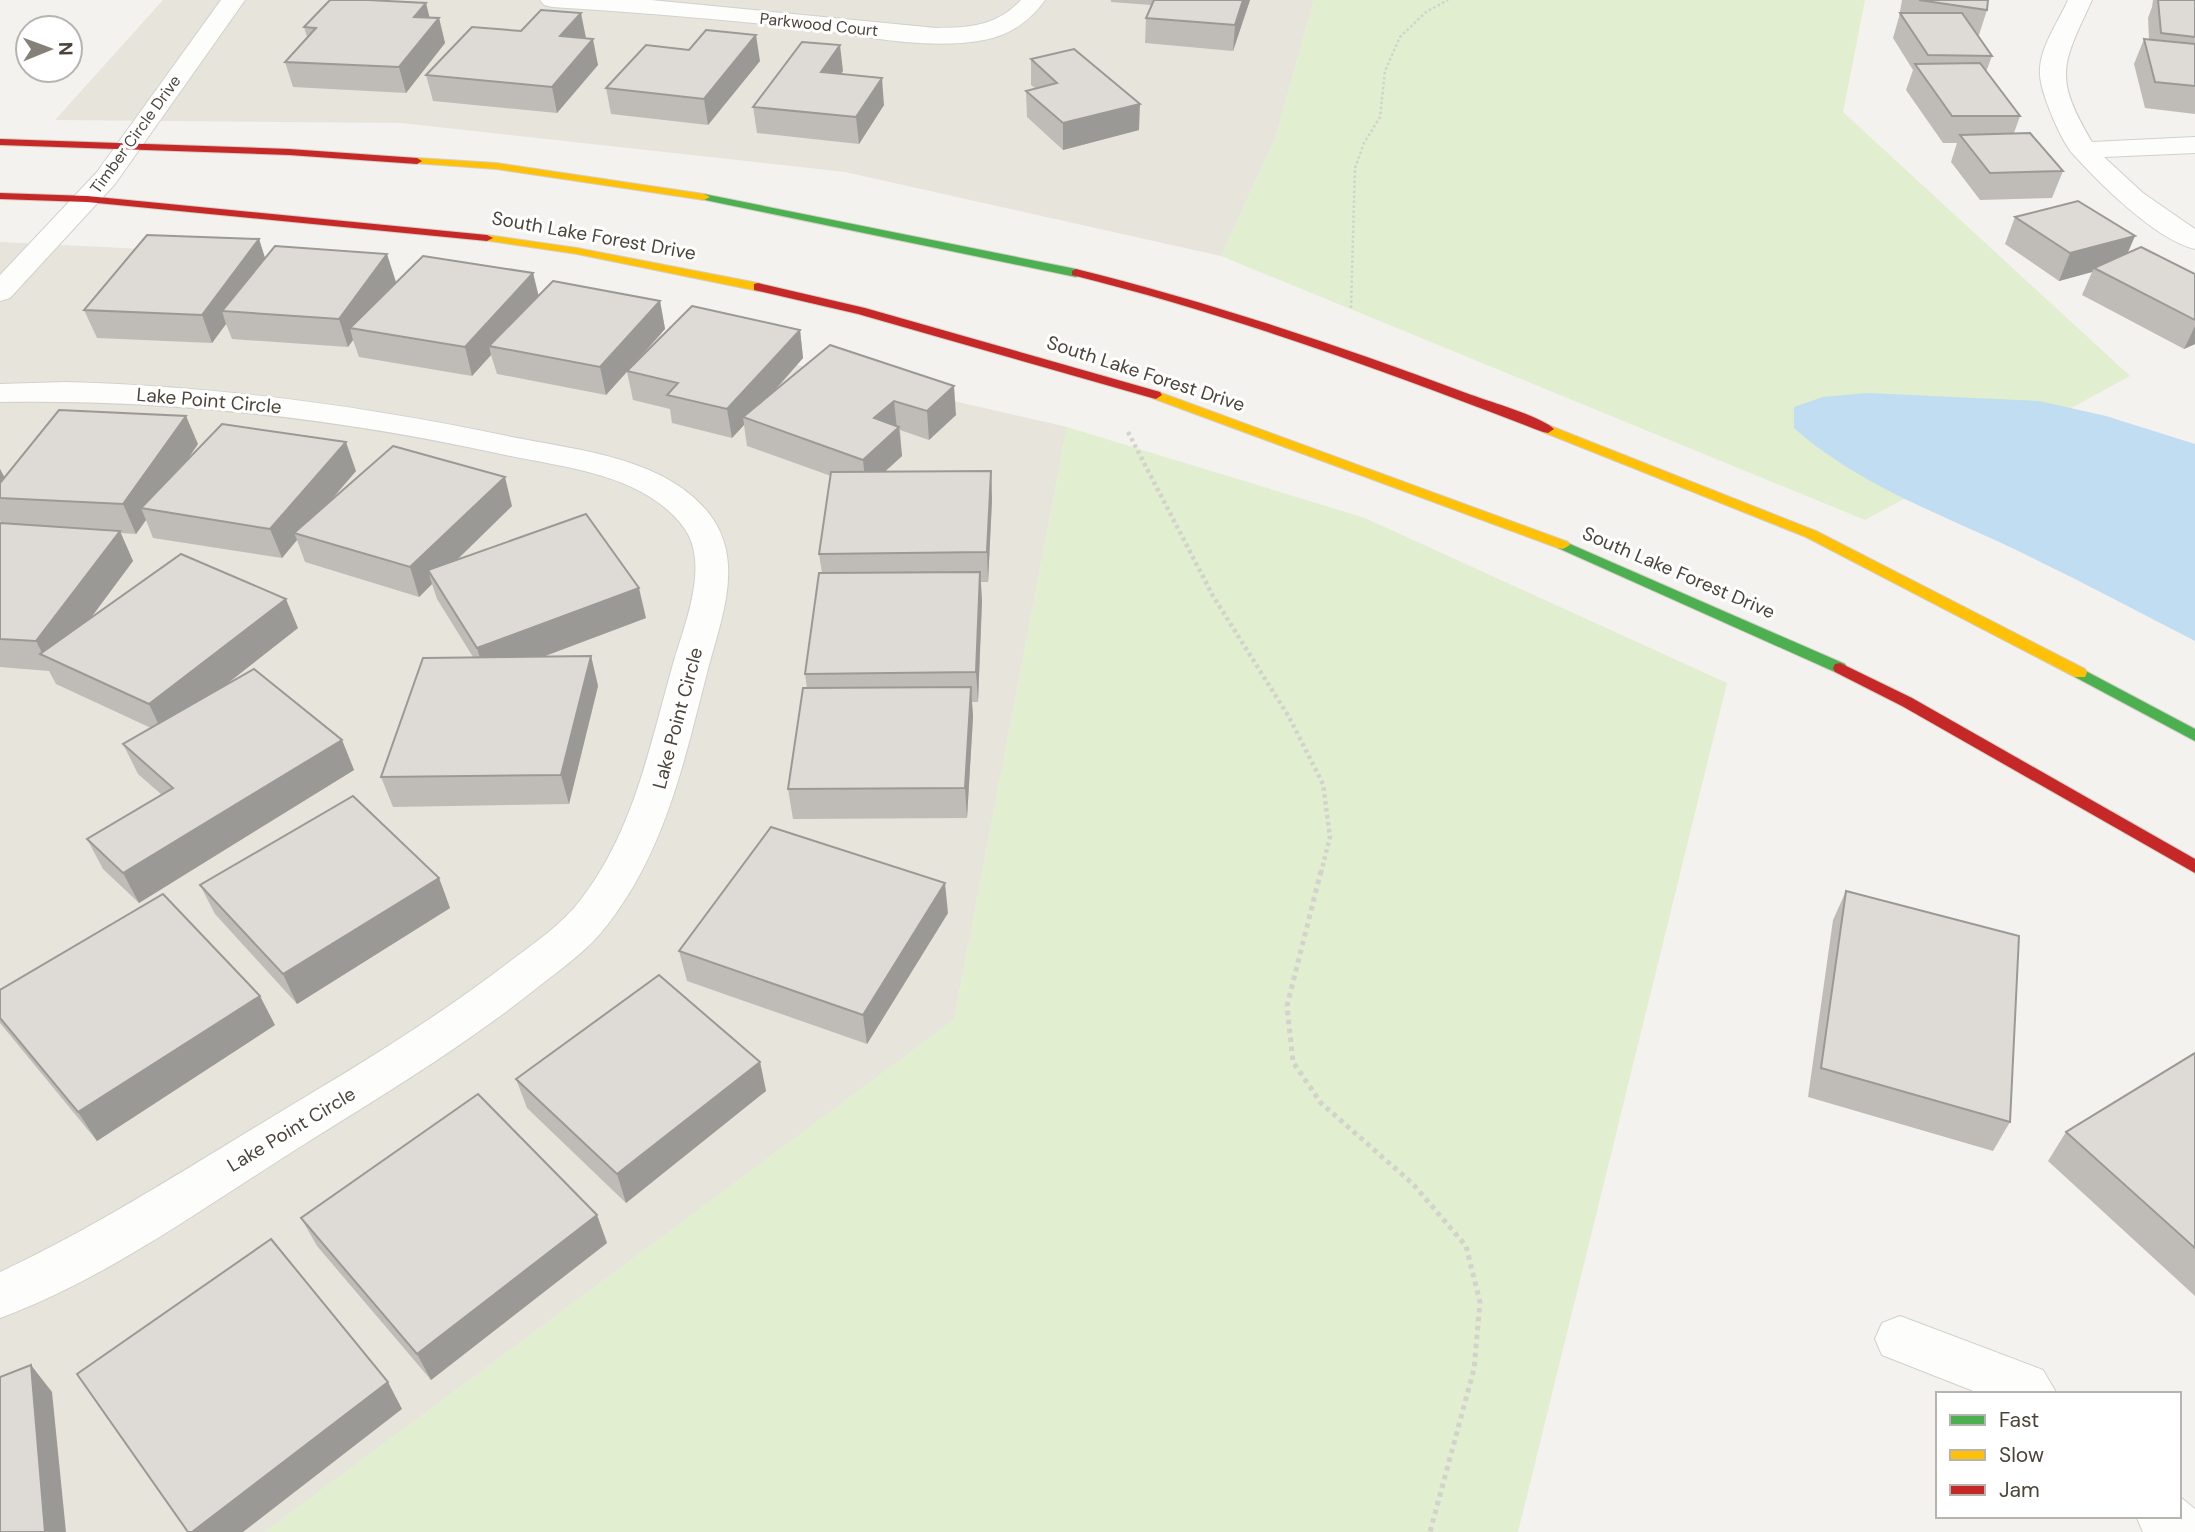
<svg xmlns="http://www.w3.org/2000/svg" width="2195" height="1532" font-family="'DM Sans',sans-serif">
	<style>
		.residential { fill: #e7e4dc }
		.green { fill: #e1eecf }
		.water { fill: #c0ddf1 }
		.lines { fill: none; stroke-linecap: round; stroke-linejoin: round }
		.street-casing { stroke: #d2d0cb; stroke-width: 2 }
		.fast-casing { stroke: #d3cfc5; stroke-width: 2 }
		.slow-casing { stroke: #d3cfc5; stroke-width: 2 }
		.jam-casing { stroke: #d3cfc5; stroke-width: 2 }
		.path-far2 { stroke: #d3d2cc; stroke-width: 2.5; stroke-dasharray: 2.5 2.5; stroke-linecap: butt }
		.path-far1 { stroke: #d3d2cc; stroke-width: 4.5; stroke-dasharray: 3.5 3.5; stroke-linecap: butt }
		.path { stroke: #d3d2cc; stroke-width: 5; stroke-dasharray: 4.5 4.5; stroke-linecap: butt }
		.street { fill: #fdfdfc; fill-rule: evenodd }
		.fast { fill: #4caf50; fill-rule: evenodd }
		.slow { fill: #ffc107; fill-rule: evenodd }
		.jam { fill: #c62828; fill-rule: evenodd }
		.wall { fill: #bfbcb8 }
		.shaded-wall { fill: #9b9996 }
		.building { fill: #dedbd6; stroke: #9b9996; stroke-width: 2 }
		.labels { text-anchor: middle; stroke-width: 6; stroke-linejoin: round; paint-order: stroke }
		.far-street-label { font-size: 16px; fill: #4b4439; stroke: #fff }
		.street-label { font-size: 19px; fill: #4b4439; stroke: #fff }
	</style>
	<rect width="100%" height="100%" fill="#f4f2ee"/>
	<g class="residential">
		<path d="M163 0H1314L1275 139 1221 256 845 172 401 123 55 120Z"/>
		<path d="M0 242 165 250 548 308 1067 427 954 1020 265 1532H0Z"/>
	</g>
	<g class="green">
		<path d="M1314 0H1865L1843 112 2130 376 1865 520 1221 256 1275 139Z"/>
		<path d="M1067 427 1365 518 1727 683 1518 1532H265L954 1020Z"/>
	</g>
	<path class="water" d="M1867 393 2039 401 2106 416 2195 444V641C2135 610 2075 578 2014 549 1938 513 1857 484 1794 428V407L1823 397Z"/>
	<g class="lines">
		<g class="street-casing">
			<g id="street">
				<path d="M221 0H245L115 184 10 298 0 301V275L97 172Z"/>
				<path d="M540 0H651L936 28C970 28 997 26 1021 0H1045C1029 22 1010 35 984 40 925 51 861 35 803 28 719 19 636 12 552 7L544 5Z"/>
				<path d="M2068 0H2092C2062 65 2053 76 2092 142L2195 137V153L2104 157 2143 193 2195 229V249C2156 240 2099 183 2073 154 2061 141 2041 94 2040 75 2038 49 2058 23 2068 0Z"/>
				<path d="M65 382C217 386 364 406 512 437 576 450 662 457 707 511 746 558 722 616 708 669 685 758 666 849 608 924 588 951 559 970 533 991 462 1047 388 1092 311 1140 211 1202 111 1277 0 1318V1272C98 1226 189 1167 282 1111 362 1063 433 1020 508 963 534 943 562 925 582 898 634 830 650 745 673 664 684 625 712 562 682 525 641 473 561 467 501 454 335 418 170 399 0 402V384Z"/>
				<path d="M1900 1316 2043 1370 2057 1394H1981L1882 1355 1875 1339 1882 1323Z"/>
				<path d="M2179 1496 2195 1509V1532H2143L2136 1516H2179Z"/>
			</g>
		</g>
		<g class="fast-casing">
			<g id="fast">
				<path d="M704 194 1076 269 1082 273 1076 277 700 199 698 197Z"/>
				<path d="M1563 541 1845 664 1847 668 1845 672H1835L1558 548 1556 545Z"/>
				<path d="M2080 668 2195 729V741L2075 677 2073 673 2075 669Z"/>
			</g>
		</g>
		<g class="slow-casing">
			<g id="slow">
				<path d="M417 158 496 163 704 194 710 197 704 200 496 169 413 163 412 161Z"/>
				<path d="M487 235 577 248 758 283 764 287 758 291 577 254 483 240V236Z"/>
				<path d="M1156 391 1568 542 1570 545 1563 549 1558 548 1152 398V392Z"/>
				<path d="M1548 425 1816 531 2085 669 2087 673 2085 677H2075L1806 537 1543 432 1542 429Z"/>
			</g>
		</g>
		<g class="jam-casing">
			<g id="jam">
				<path d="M0 139 289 149 417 158 422 161 417 164 289 155 0 145Z"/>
				<path d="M0 193 87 196 487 235 493 238 487 241 87 202 0 199Z"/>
				<path d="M1076 269C1209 302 1338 345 1466 393 1487 401 1541 416 1554 429L1548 433 1543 432C1388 372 1233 315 1072 275V271Z"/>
				<path d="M758 283 865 308 1160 392 1162 395 1156 399 1152 398 858 314 754 290V284Z"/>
				<path d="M1840 663 1912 698 2195 859V873L1902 706 1835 672 1833 668 1835 664Z"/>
			</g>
		</g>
		<path class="path-far2" d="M1351 308 1355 168 1364 143 1380 117 1385 71 1400 37 1426 12 1448 0"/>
		<path class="path-far1" d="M1128 432 1213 596 1289 717 1323 784 1330 837 1321 873"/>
		<path class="path" d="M1321 871 1287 1006 1293 1062 1321 1103 1413 1184 1466 1246 1480 1302 1474 1369 1430 1532"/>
		<use href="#street" class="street"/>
		<use href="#fast" class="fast"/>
		<use href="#slow" class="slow"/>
		<use href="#jam" class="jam"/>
	</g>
	<g class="wall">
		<path d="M1111 0H1250L1233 51 1145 43 1146 18 1151 5 1111 2Z"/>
		<path d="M1902 0H1988L1987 10 1979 35H1977L1992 56 1986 72 2020 116 2014 133 2063 171 2052 198 1980 200 1951 162 1957 143H1943L1906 90 1913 70 1893 38 1899 17Z"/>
		<path d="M2153 0H2195V114L2145 108 2134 64 2144 39H2149L2148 18 2152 7Z"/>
		<path d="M429 17 439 18 445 43 406 93 293 87 285 62 307 37 304 27Z"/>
		<path d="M586 38 598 65 557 113 433 101 426 75Z"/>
		<path d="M1031 59 1139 130 1063 150 1027 117 1026 91 1035 88 1031 85Z"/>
		<path d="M760 61 708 125 611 114 606 88Z"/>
		<path d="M843 71 841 74 884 105 859 144 757 133 753 107Z"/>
		<path d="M2015 217 2195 274V344L2184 349 2082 295 2092 272 2059 281 2005 244Z"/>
		<path d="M259 239 265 259 396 282 392 287 533 273 538 296 660 301 665 329 637 361 800 330 803 358 774 392 830 345 956 415 929 440 900 430 902 456 885 471H991L992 500 988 582H981L982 601 978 702H972L973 717 967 818 793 819 788 789 807 688 805 674 822 573 819 554 831 476 747 446 744 425 732 438 672 423 670 409 633 400 627 372 606 395 497 374 491 355 472 376 359 357 353 340 348 347 232 339 226 324 212 343 97 338 84 310Z"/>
		<path d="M198 444 188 459 356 471 328 503 512 506 458 559 646 618 543 657 591 656 598 686 569 804 393 807 381 777 473 657 437 599 432 584 419 597 305 562 297 540 282 558 153 538 146 520 136 534 120 533 133 561 90 619 298 628 223 687 342 740 354 770 139 903 103 869 87 839 162 795 138 774 123 744 151 728 56 684 49 671 0 667V523H1L0 520V469L4 478Z"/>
		<path d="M439 878 450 908 297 1004 215 914 200 885Z"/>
		<path d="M1846 891 2010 1122 1993 1151 1808 1097 1833 920Z"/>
		<path d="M948 913 867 1044 687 981 679 951Z"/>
		<path d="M0 990 275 1025 97 1141 0 1023Z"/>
		<path d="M2195 1053V1296L2048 1161 2066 1132Z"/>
		<path d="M760 1062 766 1091 626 1203 527 1108 516 1079Z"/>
		<path d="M597 1215 607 1243 431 1380 317 1246 301 1218Z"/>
	</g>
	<g class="shaded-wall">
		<path d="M1243 0H1250L1233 51 1235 25Z"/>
		<path d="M426 3 432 27 439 18 445 43 406 93 399 67 414 17Z"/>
		<path d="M581 13 586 38 560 36Z"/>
		<path d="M756 35 760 61 708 125 704 99Z"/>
		<path d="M593 39 598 65 557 113 552 87Z"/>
		<path d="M840 45 843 71 824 98 821 72Z"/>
		<path d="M882 78 884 105 859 144 856 117Z"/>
		<path d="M1140 104 1139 130 1063 150V123Z"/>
		<path d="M2135 236 2123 264 2094 268 2092 272 2059 281 2070 253Z"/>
		<path d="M259 239 268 267 222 311 226 324 212 343 202 315Z"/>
		<path d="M387 254 396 282 360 330 350 328 353 340 348 347 339 319Z"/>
		<path d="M533 273 540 301 489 346 491 355 472 376 465 347Z"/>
		<path d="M660 301 665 329 606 395 600 367Z"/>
		<path d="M2195 326V344L2184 349Z"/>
		<path d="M800 330 803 358 748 420 743 417 744 425 732 438 727 409Z"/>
		<path d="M954 386 956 415 929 440 927 411Z"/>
		<path d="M894 401 897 429 899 427 902 456 866 489 863 460 874 418Z"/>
		<path d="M186 416 198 444 152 510 141 508 146 520 136 534 123 504Z"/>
		<path d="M346 442 356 471 301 535 294 533 297 540 282 558 270 529Z"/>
		<path d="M0 469 5 478 0 485Z"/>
		<path d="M991 471 992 500 988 582 987 552Z"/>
		<path d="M505 477 512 506 435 581 428 570 432 584 419 597 410 567Z"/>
		<path d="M120 531 133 561 58 662 43 655 36 641Z"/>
		<path d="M980 572 982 601 978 702 976 672Z"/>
		<path d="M639 588 646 618 486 678 477 648Z"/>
		<path d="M286 599 298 628 163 734 149 704Z"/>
		<path d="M591 656 598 686 569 804 561 775Z"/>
		<path d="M971 687 973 717 967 818 965 788Z"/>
		<path d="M342 740 354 770 139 903 123 873Z"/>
		<path d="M439 878 450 908 297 1004 283 974Z"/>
		<path d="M945 883 948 913 867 1044 863 1015Z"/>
		<path d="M260 996 275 1025 97 1141 78 1112Z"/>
		<path d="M760 1062 766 1091 626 1203 617 1174Z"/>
		<path d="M597 1215 607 1243 431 1380 417 1354Z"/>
		<path d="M31 1365 52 1392 66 1532H45Z"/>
		<path d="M388 1382 402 1409 243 1532H192Z"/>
	</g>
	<g class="building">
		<path d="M330 0H368L426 3 414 17 439 18 399 67 285 62 316 28 304 27Z"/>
		<path d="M1154 0H1243L1235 25 1146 18Z"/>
		<path d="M1919 0H1988L1987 10Z"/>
		<path d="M2158 0H2195V37L2161 33Z"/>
		<path d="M541 10 581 13 560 36 593 39 552 87 426 75 472 27 521 31Z"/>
		<path d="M1900 13H1962L1992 56 1928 55Z"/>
		<path d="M706 30 756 35 704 99 606 88 646 45 689 50Z"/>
		<path d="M2144 39 2195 44V86L2155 82Z"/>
		<path d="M802 42 840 45 821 72 882 78 856 117 753 107Z"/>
		<path d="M1074 49 1140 104 1063 123 1026 91 1057 83 1031 59Z"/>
		<path d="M1980 63 2020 116H1952L1915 64Z"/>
		<path d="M2030 133 2063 171 1990 173 1960 135Z"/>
		<path d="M2078 201 2135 236 2070 253 2015 217Z"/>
		<path d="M147 235 259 239 202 315 84 310Z"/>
		<path d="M275 246 387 254 339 319 222 311Z"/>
		<path d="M2141 247 2195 274V320L2094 268Z"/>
		<path d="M423 256 533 273 465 347 350 328Z"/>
		<path d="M553 281 660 301 600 367 489 346Z"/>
		<path d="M692 306 800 330 727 409 667 395 678 383 627 371Z"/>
		<path d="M830 345 954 386 927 411 894 401 874 418 899 427 863 460 743 417Z"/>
		<path d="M59 410 186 416 123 504 0 498V483Z"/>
		<path d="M222 424 346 442 270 529 141 508Z"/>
		<path d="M393 446 505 477 410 567 294 533Z"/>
		<path d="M991 471 987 552 819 554 831 472Z"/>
		<path d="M586 514 639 588 477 648 428 570Z"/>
		<path d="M0 523 120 531 36 641 0 639Z"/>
		<path d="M181 554 286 599 149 704 40 654Z"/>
		<path d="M980 572 976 672 805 674 819 573Z"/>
		<path d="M591 656 561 775 381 777 423 658Z"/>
		<path d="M254 669 342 740 123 873 87 839 173 788 123 744Z"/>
		<path d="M971 687 965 788 788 789 803 688Z"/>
		<path d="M353 796 439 878 283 974 200 885Z"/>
		<path d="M771 827 945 883 863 1015 679 951Z"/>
		<path d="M1846 891 2019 936 2010 1122 1821 1068Z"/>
		<path d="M163 894 260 996 78 1112 0 1018V990Z"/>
		<path d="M659 975 760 1062 617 1174 516 1079Z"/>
		<path d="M2195 1053V1248L2066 1132Z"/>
		<path d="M478 1094 597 1215 417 1354 301 1218Z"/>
		<path d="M271 1239 388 1382 192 1532H188L77 1374Z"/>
		<path d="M31 1365 45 1532H0V1377Z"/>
	</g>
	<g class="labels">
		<g class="far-street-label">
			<text transform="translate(819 24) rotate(6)" y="6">Parkwood Court</text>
			<text transform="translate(135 134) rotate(-54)" y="6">Timber Circle Drive</text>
		</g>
		<g class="street-label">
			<text transform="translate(594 235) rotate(10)" y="7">South Lake Forest Drive</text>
			<text transform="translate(1146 373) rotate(18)" y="7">South Lake Forest Drive</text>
			<text transform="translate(209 400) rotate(5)" y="7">Lake Point Circle</text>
			<text transform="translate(1679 572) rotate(23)" y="7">South Lake Forest Drive</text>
			<text transform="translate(677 718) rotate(-75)" y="7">Lake Point Circle</text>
			<text transform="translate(291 1129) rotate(-31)" y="7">Lake Point Circle</text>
		</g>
	</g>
	<rect x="1936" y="1392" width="245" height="126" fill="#ffffff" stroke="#b7b4b0" stroke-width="2"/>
	<rect x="1950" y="1415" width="35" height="10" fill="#4caf50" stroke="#b7b4b0" stroke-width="2"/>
	<text x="1999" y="1427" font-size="21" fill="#4b4439">Fast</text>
	<rect x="1950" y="1450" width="35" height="10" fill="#ffc107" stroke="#b7b4b0" stroke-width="2"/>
	<text x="1999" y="1462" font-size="21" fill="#4b4439">Slow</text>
	<rect x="1950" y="1485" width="35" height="10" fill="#c62828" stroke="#b7b4b0" stroke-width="2"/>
	<text x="1999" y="1497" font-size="21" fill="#4b4439">Jam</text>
	<g transform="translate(49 49) rotate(89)"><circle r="33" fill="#ffffff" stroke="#b7b4b0" stroke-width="2"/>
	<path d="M0-5L12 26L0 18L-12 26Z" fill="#868178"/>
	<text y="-10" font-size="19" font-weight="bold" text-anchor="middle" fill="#4b4439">N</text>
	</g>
</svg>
